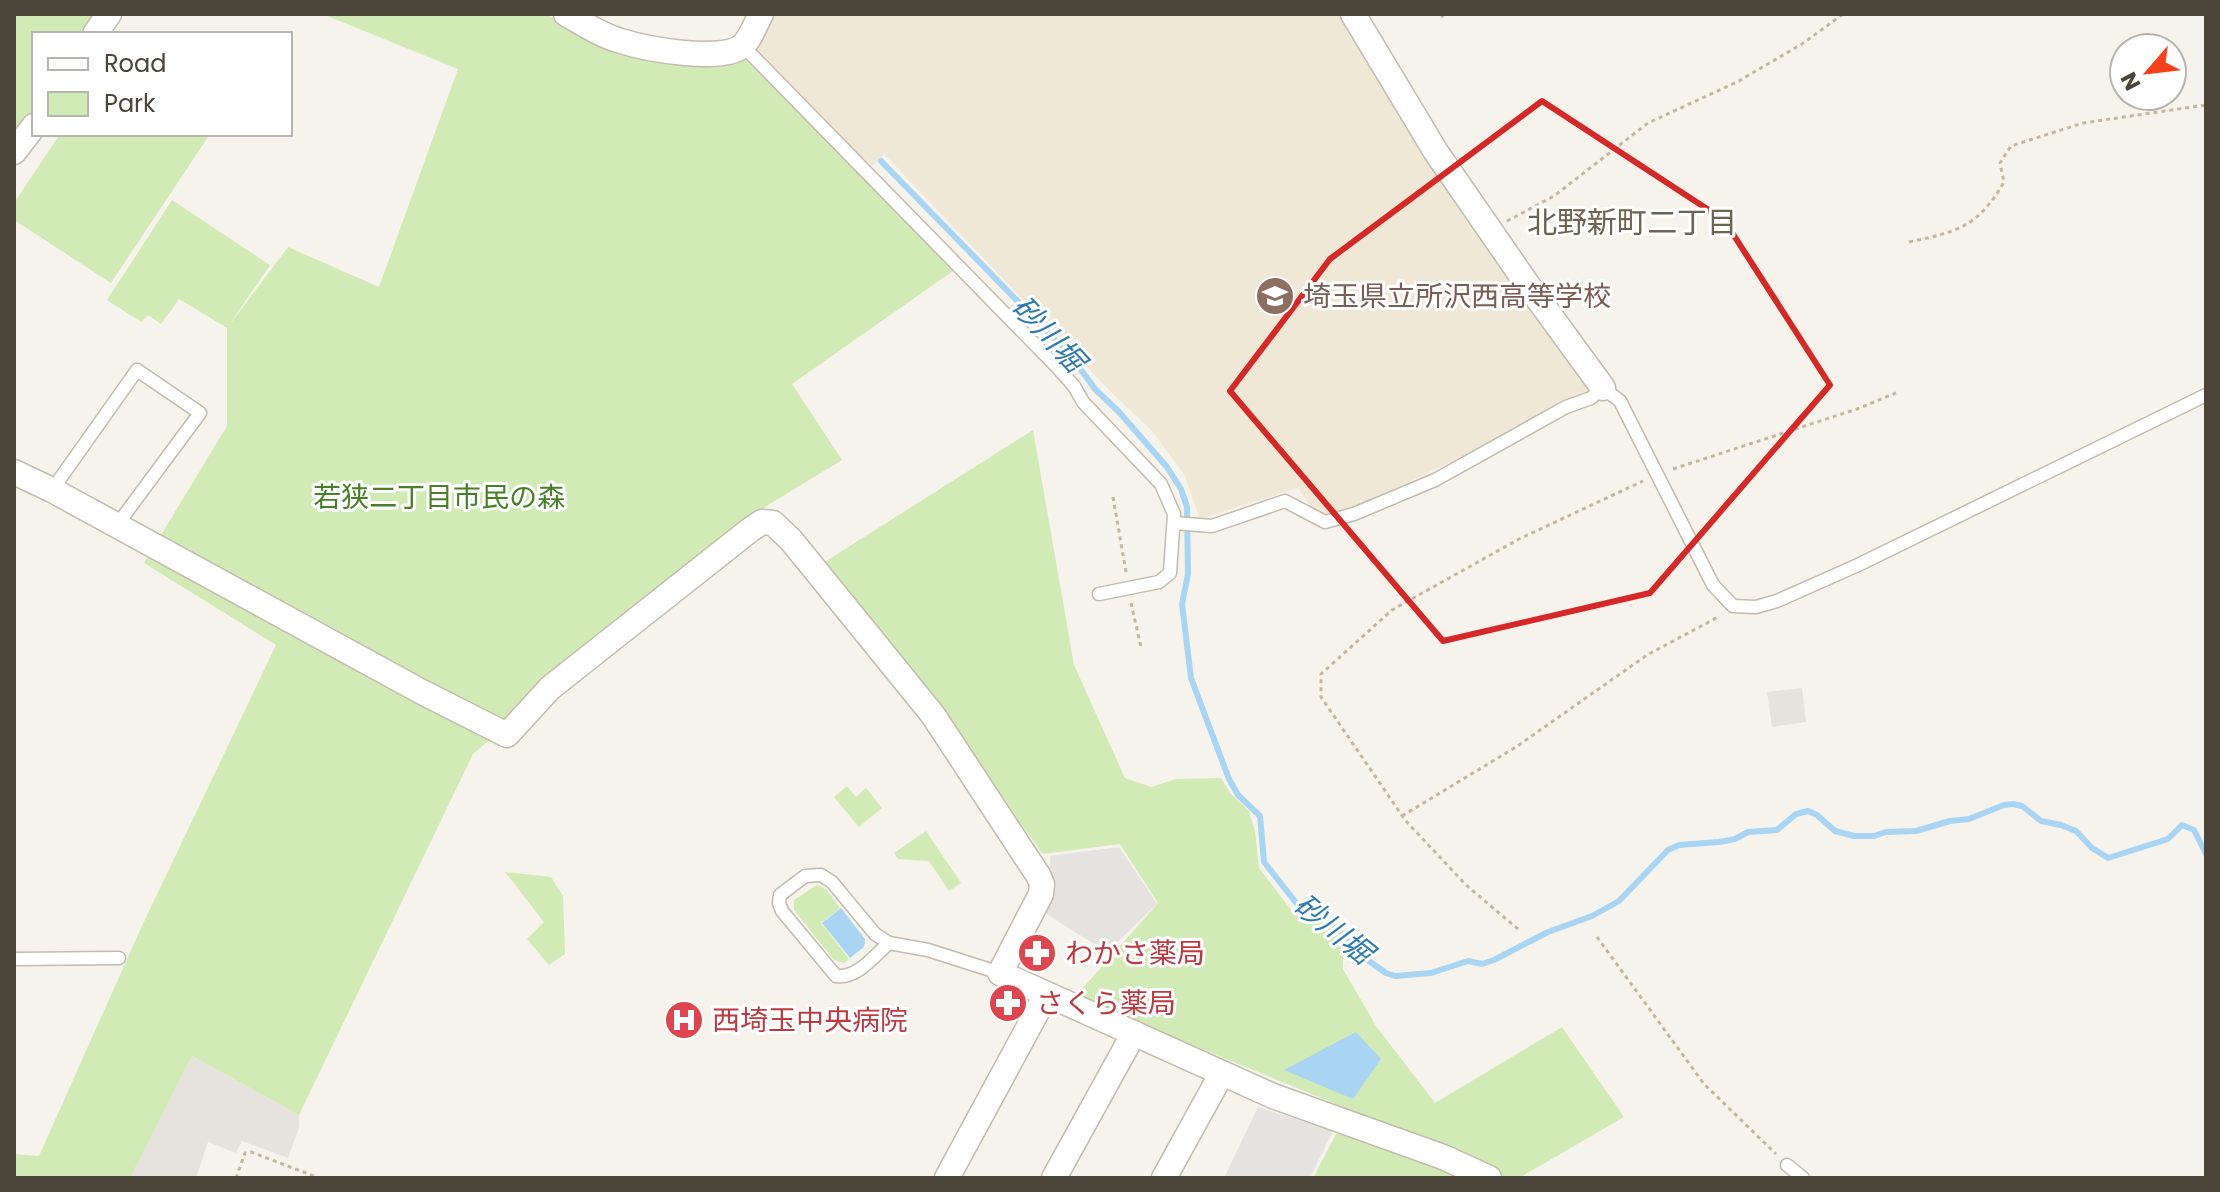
<svg xmlns="http://www.w3.org/2000/svg" width="2220" height="1192" font-family="Poppins,'Noto Sans JP',sans-serif">
	<style>
		.industrial { fill: #e6e2dd }
		.education { fill: #efe8d6 }
		.green { fill: #d2eab5 }
		.parking { fill: #e5e3e0 }
		.water { fill: #a9d4f2 }
		.lines { fill: none; stroke-linecap: round; stroke-linejoin: round }
		.stream { stroke: #a9d4f2; stroke-width: 6 }
		.service-casing { stroke: #c2bbae; stroke-width: 15 }
		.minor-casing { stroke: #c2bbae; stroke-width: 27 }
		.path { stroke: #c4b79f; stroke-width: 3; stroke-dasharray: 4 4; stroke-linecap: butt }
		.service { stroke: #fff; stroke-width: 12 }
		.minor { stroke: #fff; stroke-width: 24 }
		.marked { fill: none; stroke: #d62828; stroke-width: 6; stroke-linejoin: round }
		.labels { text-anchor: middle; stroke-width: 6; stroke-linejoin: round; paint-order: stroke }
		.education-label { font-size: 28px; fill: #785e54; stroke: #fff; text-anchor: start }
		.park-label { font-size: 28px; fill: #4a7f2a; stroke: #fff }
		.health-label { font-size: 28px; fill: #be3a42; stroke: #fff; text-anchor: start }
		.neighbourhood-label { font-size: 30px; fill: #6e6250; stroke: #fff }
		.water-label { font-size: 30px; font-style: italic; fill: #2e7ab2; stroke: #fff }
	</style>
	<rect width="100%" height="100%" fill="#f6f3ec"/>
	<g class="industrial">
		<path d="M1802 688 1806 722 1772 727 1767 692Z"/>
		<path d="M192 1056 299 1115V1128L288 1158 242 1141 236 1153 208 1142 196 1178H130Z"/>
	</g>
	<path class="education" d="M770 14H1347L1594 386 1590 392 1576 395 1471 452 1367 502 1323 516 1313 511 1298 488 1200 519 1184 474 1152 431 1111 392 884 154 872 166 756 54 754 43Z"/>
	<g class="green">
		<path d="M14 14H99L85 34H34V110L14 138Z"/>
		<path d="M322 14H546L605 44 741 56 820 129 953 271 792 384 842 460 768 505 473 754 299 1115 192 1056 130 1178H14V1154L39 1156 141 928 276 645 144 563 227 426V328L179 299 161 324 148 315 141 322 107 300 172 200 270 265 227 328 288 247 379 287 458 69Z"/>
		<path d="M60 134H210L111 283 14 220V203Z"/>
		<path d="M1033 430 1074 665 1125 778 1151 787 1176 779 1221 778 1231 794 1249 811 1255 831 1259 868 1292 911 1325 923 1343 941V969L1376 1026 1435 1103 1562 1027 1624 1117 1519 1178H1313L1336 1134 1353 1111 1075 997 1158 903 1120 844 1043 854 911 675 823 563Z"/>
		<path d="M847 786 856 797 866 788 882 808 859 827 834 797Z"/>
		<path d="M926 831 961 883 949 891 929 861 898 859 894 853Z"/>
		<path d="M505 872 551 877 563 896 565 954 549 965 527 939 544 922Z"/>
		<path d="M817 885 826 889 840 908 821 923 849 959 844 963 834 960 794 910V900Z"/>
	</g>
	<g class="parking">
		<path d="M1119 847 1157 904 1107 952 1040 910 1054 883 1051 879 1050 856Z"/>
		<path d="M1258 1107 1333 1131 1310 1178H1224Z"/>
	</g>
	<g class="water">
		<path d="M841 908 865 939 864 947 850 958 822 923Z"/>
		<path d="M1356 1032 1381 1059 1353 1099 1284 1070Z"/>
	</g>
	<g class="lines">
		<path class="stream" d="M881 161 1071 356 1095 389 1119 412 1167 467 1181 489 1187 507 1188 574 1182 604 1191 678 1229 779 1238 795 1260 816 1264 862 1298 905 1322 913 1369 961 1386 973 1395 976 1431 973 1468 961 1482 964 1494 960 1548 932 1592 916 1619 901 1668 850 1679 845 1719 842 1735 839 1748 832 1777 830 1796 814 1808 811 1817 815 1835 831 1854 836H1874L1886 832 1916 831 1950 821 1969 819 2004 805 2013 804 2022 806 2041 821 2061 825 2076 831 2092 848 2108 858 2168 839 2182 825 2194 830 2206 854"/>
		<g class="service-casing">
			<g id="service">
				<path d="M743 46 1056 366 1074 386 1083 402 1161 484 1174 514 1170 573 1159 582 1099 594"/>
				<path d="M52 490 137 370 200 413 117 525"/>
				<path d="M1174 523 1212 526 1285 501 1325 522 1354 514 1435 480 1566 407 1591 398 1603 388 1620 401 1713 585 1733 606 1756 607 1777 601 1858 565 2206 395"/>
				<path d="M889 943C874 956 857 979 836 976L782 911 779 903 780 895 805 876 821 875 832 882 875 934 889 943 928 950 1000 973"/>
				<path d="M14 959 119 958"/>
				<path d="M1787 1165 1803 1178"/>
			</g>
		</g>
		<g class="minor-casing">
			<g id="minor">
				<path d="M566 14C584 24 602 36 621 41 646 49 722 63 742 46 750 40 756 23 761 14"/>
				<path d="M1353 14 1436 152 1525 281 1603 388"/>
				<path d="M95 34 109 14"/>
				<path d="M14 152 34 126"/>
				<path d="M14 472 52 490 422 692 507 735 550 688 750 530 762 522 773 523 791 540 933 715 1038 875 1042 884 1041 894 1000 973 1273 1096 1443 1157 1489 1178"/>
				<path d="M947 1178 1046 995"/>
				<path d="M1054 1178 1134 1033"/>
				<path d="M1164 1178 1222 1073"/>
			</g>
		</g>
		<g class="path">
			<path d="M1441 14 1443 18"/>
			<path d="M1507 221 1554 196 1648 123 1737 82 1802 44 1843 14"/>
			<path d="M1909 242C1957 232 1978 227 2004 182L2000 163 2011 146 2083 123 2206 105"/>
			<path d="M1673 469 1857 409 1896 393"/>
			<path d="M1113 497 1126 572"/>
			<path d="M1131 603 1141 647"/>
			<path d="M1402 816 1516 747 1647 655 1720 616"/>
			<path d="M1518 929 1466 885 1405 820 1321 697V674L1392 610 1519 539 1643 481"/>
			<path d="M1597 937 1704 1084 1776 1154"/>
			<path d="M236 1178 245 1153 251 1152 319 1178"/>
		</g>
		<use href="#service" class="service"/>
		<use href="#minor" class="minor"/>
	</g>
	<path class="marked" d="M1542 101 1724 220 1830 385 1650 593 1443 641 1230 391 1330 259Z"/>
	<defs>
		<g id="school-disc" transform="scale(2)"><circle r="9.5" fill="#8d6e63" stroke="#fff"/><path d="M0-5L7-2L0 1L-7-2ZM-4 1L0 2.5L4 1V4Q0 6-4 4Z" fill="#fff"/></g>
		<g id="pharmacy-disc" transform="scale(2)"><circle r="9.5" fill="#e0444e" stroke="#fff"/><path d="M-2-6h4v4h4v4h-4v4h-4v-4h-4v-4h4Z" fill="#fff"/></g>
		<g id="hospital-disc" transform="scale(2)"><circle r="9.5" fill="#e0444e" stroke="#fff"/><path d="M-5-5h3v3.5h4V-5h3V5h-3V1.5h-4V5h-3Z" fill="#fff"/></g>
	</defs>
	<g fill-rule="evenodd">
		<use href="#school-disc" x="1275" y="296"/>
		<use href="#pharmacy-disc" x="1037" y="953"/>
		<use href="#pharmacy-disc" x="1008" y="1003"/>
		<use href="#hospital-disc" x="684" y="1020"/>
	</g>
	<g class="labels">
		<g class="education-label">
			<text x="1303" y="306">埼玉県立所沢西高等学校</text>
		</g>
		<g class="park-label">
			<text x="439" y="507">若狭二丁目市民の森</text>
		</g>
		<g class="health-label">
			<text x="1065" y="963">わかさ薬局</text>
			<text x="1036" y="1013">さくら薬局</text>
			<text x="712" y="1030">西埼玉中央病院</text>
		</g>
		<g class="neighbourhood-label">
			<text x="1632" y="233">北野新町二丁目</text>
		</g>
		<g class="water-label">
			<text transform="translate(1048 334) rotate(47)" y="10">砂川堀</text>
			<text transform="translate(1333 929) rotate(39)" y="10">砂川堀</text>
		</g>
	</g>
	<rect width="2220" height="1192" fill="none" stroke="#4b4439" stroke-width="32"/>
	<rect x="32" y="32" width="260" height="104" fill="#ffffff" stroke="#b7b4b0" stroke-width="2"/>
	<rect x="48" y="58" width="40" height="12" fill="#ffffff" stroke="#b7b4b0" stroke-width="2"/>
	<text x="104" y="72" font-size="24" fill="#4b4439">Road</text>
	<rect x="48" y="92" width="40" height="24" fill="#d2eab5" stroke="#b7b4b0" stroke-width="2"/>
	<text x="104" y="112" font-size="24" fill="#4b4439">Park</text>
	<g transform="translate(2148 72) rotate(242)"><circle r="38" fill="#ffffff" stroke="#b7b4b0" stroke-width="2"/>
	<path d="M0-6L14 30L0 20L-14 30Z" fill="#fc3f1d"/>
	<text y="-12" font-size="22" font-weight="bold" text-anchor="middle" fill="#4b4439">N</text>
	</g>
</svg>
